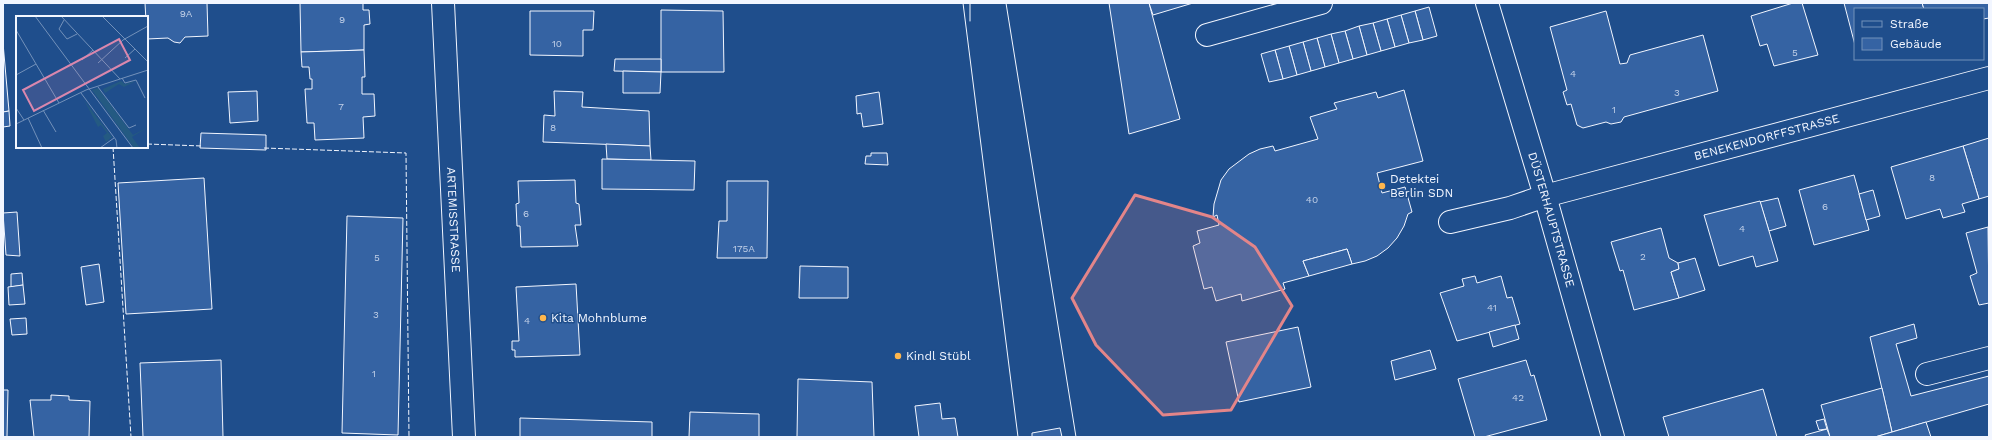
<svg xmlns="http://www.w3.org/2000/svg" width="1992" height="440" font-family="'Work Sans',sans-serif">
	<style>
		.building { fill: #3563a3; stroke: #f2f6ff }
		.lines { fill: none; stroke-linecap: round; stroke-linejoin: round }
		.minor-casing { stroke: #f2f6ff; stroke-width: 24 }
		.minor { stroke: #1f4e8c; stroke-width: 22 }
		.tram { stroke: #f2f6ff; stroke-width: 1 }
		.fence { stroke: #f2f6ff; stroke-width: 1; stroke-dasharray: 5 2; stroke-linecap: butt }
		.marked { fill: #e38589; fill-opacity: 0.2; stroke: #e38589; stroke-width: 3; stroke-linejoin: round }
		.poi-dot { fill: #ffb74d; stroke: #1f4e8c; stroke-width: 1.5 }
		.labels { text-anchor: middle; stroke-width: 3; stroke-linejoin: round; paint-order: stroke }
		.number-label { font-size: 10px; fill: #c3d1e8 }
		.street-label { font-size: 12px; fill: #f2f6ff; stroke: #1f4e8c }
		.poi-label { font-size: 12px; fill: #f2f6ff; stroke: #1f4e8c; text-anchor: start }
		.inset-road { fill: none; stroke: #7391ba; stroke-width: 1 }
		.view { fill: #da87ad; fill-opacity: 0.15; stroke: #da87ad; stroke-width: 2 }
		.inset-edge { fill: none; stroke: #f2f6ff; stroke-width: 2 }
	</style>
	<rect width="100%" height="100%" fill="#1f4e8c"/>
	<g class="building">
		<path d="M145 3H207L208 36 185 37 180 43 174 42 168 38 147 39Z"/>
		<path d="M300 3H363V10H369L370 24 364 25V50L301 52Z"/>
		<path d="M1109 3H1149L1180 119 1129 134Z"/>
		<path d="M1149 3H1193L1153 15Z"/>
		<path d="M1793 3H1802L1818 55 1774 66 1767 44 1760 46 1751 16Z"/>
		<path d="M1844 3H1922L1924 9H1855V45Z"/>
		<path d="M1922 3H1989V18L1983 19V9H1924Z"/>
		<path d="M1429 7 1437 36 1423 40 1415 11Z"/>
		<path d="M661 10 723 11 724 72H661Z"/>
		<path d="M530 11H594L593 30H583V56L530 55Z"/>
		<path d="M1415 11 1423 40 1409 43 1401 15Z"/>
		<path d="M1606 11 1620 64 1627 63 1630 55 1703 35 1718 91 1624 117 1621 122 1611 124 1606 122 1583 128 1577 125 1571 104 1567 105 1563 92 1567 90 1550 27Z"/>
		<path d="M1401 15 1409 43 1395 47 1387 19Z"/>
		<path d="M1387 19 1395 47 1381 51 1373 23Z"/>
		<path d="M1373 23 1381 51 1367 55 1359 26Z"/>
		<path d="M1359 26 1367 55 1353 59 1345 31Z"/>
		<path d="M1345 31 1353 59 1339 63 1331 34Z"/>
		<path d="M1331 34 1339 63 1325 67 1317 38Z"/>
		<path d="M1317 38 1325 67 1311 71 1303 42Z"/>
		<path d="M1303 42 1311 71 1297 75 1289 46Z"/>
		<path d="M3 43 9 111 3 112Z"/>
		<path d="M1289 46 1297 75 1283 79 1275 50Z"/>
		<path d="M364 50 365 77H362V94H374L375 116 363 117 364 138 315 140 314 123H307L305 89H312V79H310L309 67H302L301 52Z"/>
		<path d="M1275 50 1283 79 1269 82 1261 54Z"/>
		<path d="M615 59H661V72L614 71Z"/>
		<path d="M623 71 661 72 660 93H623Z"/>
		<path d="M1404 90 1423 161 1377 173 1382 193 1405 187 1412 212 1408 214 1404 226 1397 238 1388 248 1377 256 1365 261 1352 264 1347 249 1303 261 1309 276 1283 283 1285 289 1242 301 1241 294 1216 301 1212 287 1204 289 1193 246 1200 243 1197 231 1219 225 1217 215 1213 217 1214 204 1221 180 1229 169 1249 154 1260 149 1273 146 1275 151 1318 139 1310 117 1337 109 1334 103 1376 92 1378 98Z"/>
		<path d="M257 91 258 121 230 123 228 92Z"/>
		<path d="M554 91 583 92 582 107 649 111 650 146 543 142 544 115 555 116Z"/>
		<path d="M879 92 883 124 863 127 861 113 857 114 856 96Z"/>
		<path d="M9 111 10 126 3 127V112Z"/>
		<path d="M201 133 266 135V150L200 148Z"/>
		<path d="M1989 138V196L1979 199 1963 146Z"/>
		<path d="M606 144 650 146 651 160 607 159Z"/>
		<path d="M1963 146 1979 199 1962 204 1965 212 1943 218 1940 209 1906 219 1891 167Z"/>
		<path d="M871 153H887L888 165 865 164 866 156H871Z"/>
		<path d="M602 159 695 161 694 190 602 189Z"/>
		<path d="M1854 175 1869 230 1814 245 1799 190Z"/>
		<path d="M204 178 212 309 126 314 118 183Z"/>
		<path d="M575 180 576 203 579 204 581 225H575L578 246 521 247 520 226H517L516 204 519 203 518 181Z"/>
		<path d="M727 181H768L767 258H717L719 221H727Z"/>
		<path d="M1873 190 1880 216 1866 220 1859 194Z"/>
		<path d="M1778 198 1786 226 1769 231 1760 202Z"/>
		<path d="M1760 201 1778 261 1756 267 1753 256 1719 266 1704 215Z"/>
		<path d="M17 212 20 256 6 255 3 213Z"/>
		<path d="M347 216 403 218 398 435 342 433Z"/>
		<path d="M1988 227 1989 303 1979 305 1970 276 1977 273 1966 233Z"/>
		<path d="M1661 228 1669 258 1678 263 1679 269 1671 272 1679 298 1634 310 1623 270 1620 271 1611 242Z"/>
		<path d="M1347 249 1352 264 1309 276 1303 261Z"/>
		<path d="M1695 258 1705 290 1679 298 1671 272 1679 269 1678 263Z"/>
		<path d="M99 264 104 302 86 305 81 267Z"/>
		<path d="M800 266 848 267V298H799Z"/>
		<path d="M22 273 23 285 11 287V274Z"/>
		<path d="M1475 276 1477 283 1501 276 1507 298 1512 297 1520 324 1457 341 1440 293 1464 286 1462 279Z"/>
		<path d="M576 284 580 355 515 357V350H512V341H519L516 287Z"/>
		<path d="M23 285 25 304 9 305 8 287Z"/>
		<path d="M26 318 27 334 12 335 10 319Z"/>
		<path d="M1914 324 1917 338 1896 344 1911 396 1989 376V404L1892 432 1870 337Z"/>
		<path d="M1515 325 1519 339 1493 347 1489 332Z"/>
		<path d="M1298 327 1311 387 1239 402 1226 342Z"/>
		<path d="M1430 350 1436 369 1395 380 1391 361Z"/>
		<path d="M221 360 223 437H143L140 363Z"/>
		<path d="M1526 360 1531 376 1534 375 1547 420 1484 437H1475L1458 379Z"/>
		<path d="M798 379 872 382 874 437H797Z"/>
		<path d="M1882 388 1892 432 1875 437H1830L1821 405Z"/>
		<path d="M1763 389 1777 437H1669L1663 417Z"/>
		<path d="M3 390H8L7 437H3Z"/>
		<path d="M51 395 69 396V400L90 401 89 437H34L30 400H51Z"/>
		<path d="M940 403 942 419 955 418 958 437H919L915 406Z"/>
		<path d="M690 412 759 414V437H689Z"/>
		<path d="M520 418 652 422V437H520Z"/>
		<path d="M1824 419 1827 429 1819 430 1816 421Z"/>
		<path d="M1926 422 1931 437H1875Z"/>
		<path d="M1060 428 1062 437H1032V433Z"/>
		<path d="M1827 429 1830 437H1806L1805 435Z"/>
	</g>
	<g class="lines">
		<g class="minor-casing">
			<g id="minor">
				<path id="s1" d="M443 3 464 437"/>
				<path id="s2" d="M1487 3 1545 196 1613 437"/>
				<path d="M1207 35 1321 3"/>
				<path id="s3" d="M1450 222 1510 208 1545 196 1989 78"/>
				<path d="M1927 374 1989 358"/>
			</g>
		</g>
		<use href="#minor" class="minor"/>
		<g class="tram">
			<path d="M963 3 1018 437"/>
			<path d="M970 3V21"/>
			<path d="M1006 3 1076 437"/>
		</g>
		<g class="fence">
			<path d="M147 144 202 146"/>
			<path d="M113 147 131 437"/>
			<path d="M264 148 406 153 409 437"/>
		</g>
	</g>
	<path class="marked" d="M1135 195 1212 217 1255 247 1292 306 1231 410 1163 415 1096 345 1072 298Z"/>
	<g class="poi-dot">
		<circle cx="1382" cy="186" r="4"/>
		<circle cx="543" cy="318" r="4"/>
		<circle cx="898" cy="356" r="4"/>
	</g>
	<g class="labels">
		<g class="number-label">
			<text x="186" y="17">9A</text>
			<text x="342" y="23">9</text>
			<text x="557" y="47">10</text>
			<text x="1795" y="56">5</text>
			<text x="1573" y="77">4</text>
			<text x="1677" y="96">3</text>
			<text x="341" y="110">7</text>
			<text x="1614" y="113">1</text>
			<text x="553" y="131">8</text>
			<text x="1932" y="181">8</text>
			<text x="1312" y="203">40</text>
			<text x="1825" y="210">6</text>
			<text x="526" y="217">6</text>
			<text x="1742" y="232">4</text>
			<text x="744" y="252">175A</text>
			<text x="1643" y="260">2</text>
			<text x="377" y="261">5</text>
			<text x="1492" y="311">41</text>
			<text x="376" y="318">3</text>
			<text x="527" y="324">4</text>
			<text x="374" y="377">1</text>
			<text x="1518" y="401">42</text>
		</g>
		<g class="street-label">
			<text dy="4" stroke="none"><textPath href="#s3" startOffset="328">BENEKENDORFFSTRASSE</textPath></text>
			<text dy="4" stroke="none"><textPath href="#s1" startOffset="217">ARTEMISSTRASSE</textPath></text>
			<text dy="4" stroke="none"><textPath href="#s2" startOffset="226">DÜSTERHAUPTSTRASSE</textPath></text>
		</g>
		<g class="poi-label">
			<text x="1390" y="183">Detektei<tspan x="1390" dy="14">Berlin SDN</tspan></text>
			<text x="551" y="322">Kita Mohnblume</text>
			<text x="906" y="360">Kindl Stübl</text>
		</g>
	</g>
	<g transform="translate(16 16)">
		<rect width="132" height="132" fill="#1f4e8c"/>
		<path d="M105 65 109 68 120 65 108 71 103 68 89 77 87 73ZM82 72 117 119 132 111 116 121 124 132H118L76 74ZM68 84 96 121 90 126 87 120 91 117 85 109 82 111Z" fill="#245a82"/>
		<path class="inset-road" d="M19 0 117 132M45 0 104 63M86 0 132 46M48 4 43 13 51 23 61 18M0 14 43 87M109 42 119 33M66 44 77 34M82 47 107 24 132 10M0 59 20 48M106 62 109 67 120 64 129 82M82 71 113 112 120 109M65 77 100 124 101 132M0 92 8 104M27 94 40 116M12 102 26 132M0 108 70 74 132 54M84 132 98 122"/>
		<path class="view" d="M103 23 114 44 18 95 7 74Z"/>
		<rect width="132" height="132" class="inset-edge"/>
	</g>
	<rect width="1992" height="440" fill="none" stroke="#f2f6ff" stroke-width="8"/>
	<rect x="1854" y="8" width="130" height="52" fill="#1f4e8c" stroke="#7391ba"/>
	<rect x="1862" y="21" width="20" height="6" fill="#1f4e8c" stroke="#7391ba"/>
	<text x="1890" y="28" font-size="12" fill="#f2f6ff">Straße</text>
	<rect x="1862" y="38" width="20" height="12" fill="#3563a3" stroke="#7391ba"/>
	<text x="1890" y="48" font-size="12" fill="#f2f6ff">Gebäude</text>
</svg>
